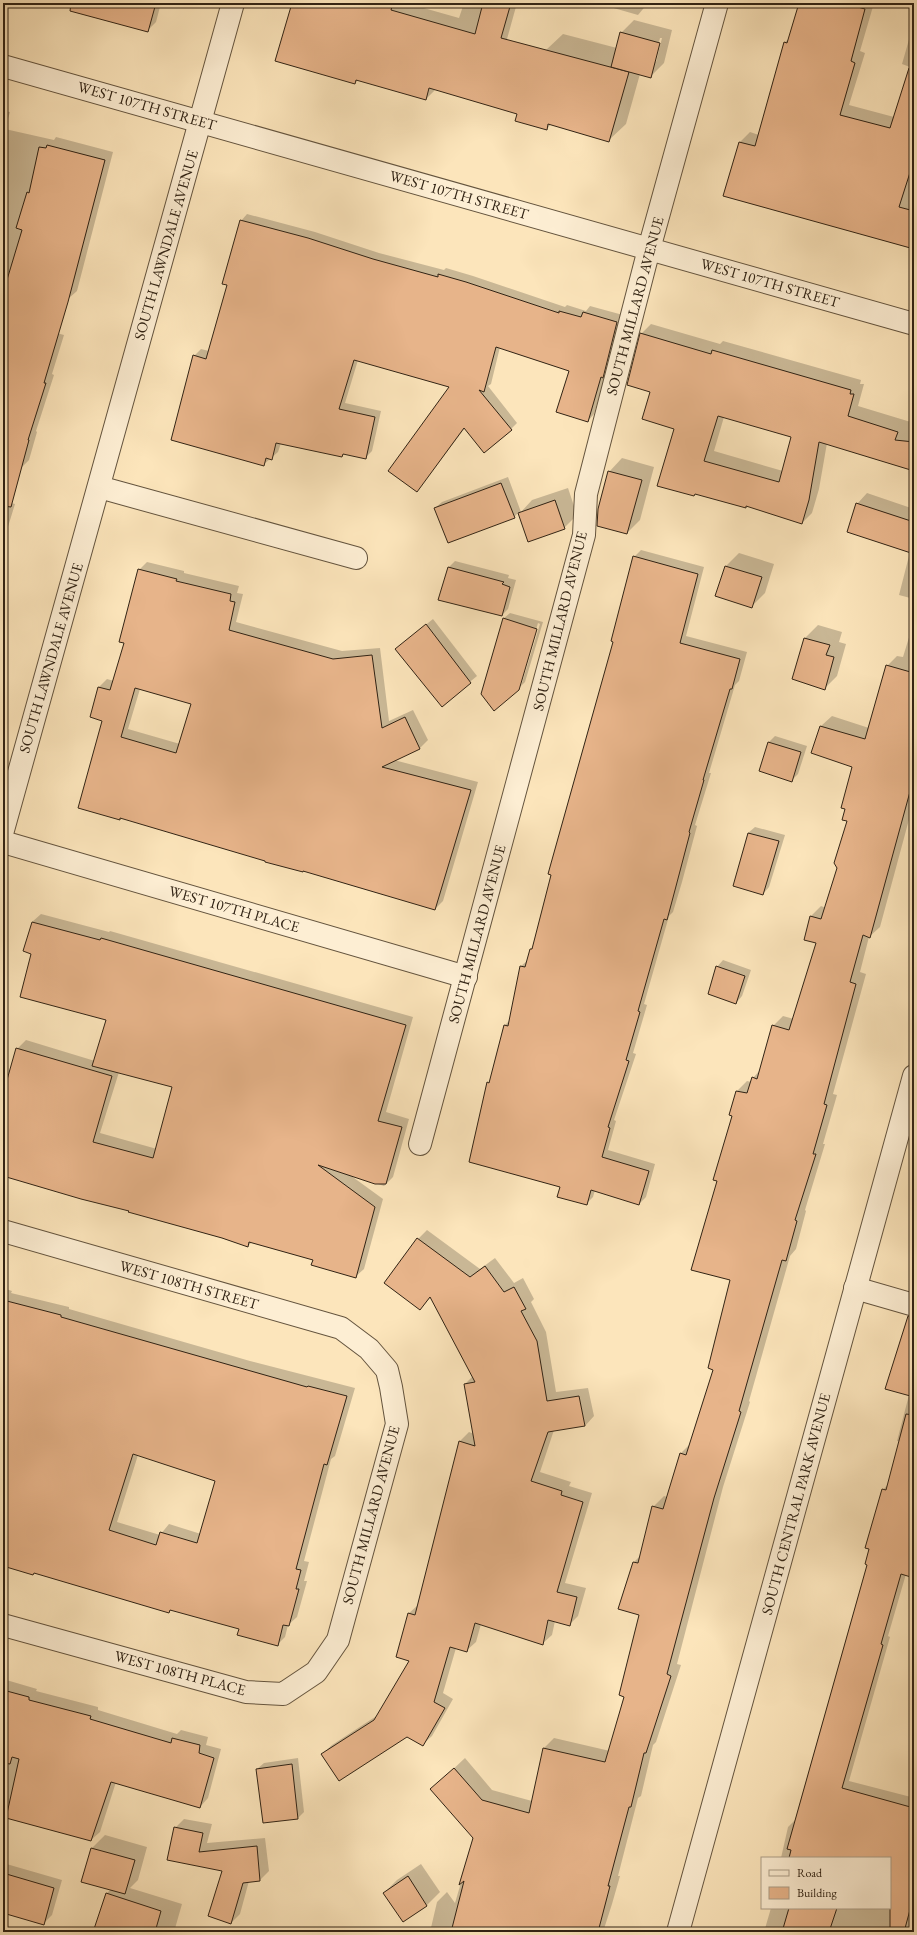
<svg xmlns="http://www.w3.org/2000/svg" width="917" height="1935" font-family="'EB Garamond',serif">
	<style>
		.shadow { fill: #0003; fill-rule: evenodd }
		.building { fill: #e7b48a; stroke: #312314; fill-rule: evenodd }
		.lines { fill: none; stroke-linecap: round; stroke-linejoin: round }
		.street-casing { stroke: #64543e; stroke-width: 24 }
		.street { stroke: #fdeed3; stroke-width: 22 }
		.labels { text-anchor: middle; stroke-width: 4; stroke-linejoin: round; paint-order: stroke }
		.street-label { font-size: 15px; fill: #312314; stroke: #fdeed3 }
	</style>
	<rect width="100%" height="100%" fill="#fce5bb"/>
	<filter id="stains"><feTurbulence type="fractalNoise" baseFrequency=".005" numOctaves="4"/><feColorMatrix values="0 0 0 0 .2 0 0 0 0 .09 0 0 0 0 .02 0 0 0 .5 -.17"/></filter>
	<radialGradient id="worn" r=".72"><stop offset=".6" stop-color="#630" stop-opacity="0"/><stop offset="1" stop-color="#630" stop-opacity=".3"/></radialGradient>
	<g class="shadow">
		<path d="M65 3H161L156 22 147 31 109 15Z"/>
		<path d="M293 3H406L459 18 464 3H517L492 93 435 90 426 99 358 80 355 83Z"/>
		<path d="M596 3H648L638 15Z"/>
		<path d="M800 3H874L860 51 865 53 849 105 894 117 910 67 902 64 910 36 914 32V249L725 196 740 142 750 132 759 135 785 42 790 38Z"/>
		<path d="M634 20 672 30 664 63 651 76 640 74 626 124 609 140 551 124 547 129 546 50 563 34 617 48 621 33ZM660 38H662L656 62H654Z"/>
		<path d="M3 111 10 112 5 129 54 140 56 137 113 152 77 291 68 299 3 280Z"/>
		<path d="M247 214 315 232 379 253 444 270 446 268 473 276 565 307 567 305 586 311 590 306 623 315 594 414 588 421 570 370 500 347 491 384 488 386 517 423 511 429 465 428 417 491 451 386 358 360 345 403 381 411 372 451 365 458 345 453 342 456 281 443 278 452 263 465 194 356 201 349 209 351 228 284 241 221Z"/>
		<path d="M3 318 64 335 52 374 54 375 36 431 37 432 29 460 20 469 11 503 15 504 3 543Z"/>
		<path d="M651 324 720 344 723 341 861 380 860 384H864L858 406 914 423V469L827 443 819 489 812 513 802 523 747 506 745 507 696 493 675 428 651 392 641 334ZM724 417 793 436 783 471 714 451Z"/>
		<path d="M622 458 654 467 640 520 627 533 609 472Z"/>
		<path d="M508 477 521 512 532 500 568 488 577 515 564 528 529 541 519 512 514 517 435 508 442 502Z"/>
		<path d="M867 493 911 508 914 498V599L899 595 910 552 857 504Z"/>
		<path d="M641 550 704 567 686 636 747 652 739 681 735 685 709 773H711L695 825 697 826 682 882 673 912 669 916 644 1004 647 1005 633 1053 636 1054 614 1120 616 1121 608 1150 655 1164 646 1197 639 1204 595 1190 593 1197 586 1204 561 1186 488 1083 490 1081 504 1026 510 1020 521 966 528 960 531 949 534 946 614 641 634 557Z"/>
		<path d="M739 553 774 564 765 593 752 606 726 566Z"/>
		<path d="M455 561 509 575 508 578 516 580 508 609 502 615 449 567Z"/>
		<path d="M147 562 184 571V573L239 586 237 593 243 594 236 622 342 651 380 648 389 721 413 710 428 740 420 748 394 760 478 782 443 901 435 909 121 817 120 819 99 687 107 679 114 681 125 642 139 570ZM140 689 192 703 180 744 128 729Z"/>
		<path d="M510 613 543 622 525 682 521 686 540 624 538 623 518 689 503 619Z"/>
		<path d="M433 619 477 676 442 705 403 643Z"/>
		<path d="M914 621V801L880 927 869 937 860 972 866 974 833 1094 837 1095 823 1144H825L805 1210 806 1211 796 1249 790 1256 749 1401 750 1402 723 1487 677 1664 681 1665 656 1742 653 1745 641 1796 638 1798 618 1876H620L612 1904 603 1932H430L437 1902 447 1892 455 1903 474 1838 432 1789 465 1758 492 1790 532 1801 544 1748 554 1738 610 1751 626 1696 641 1615 634 1562 641 1555 653 1507 664 1496 667 1497 680 1454 691 1443 715 1369 732 1279 718 1180 737 1091 747 1081 752 1082 753 1078 760 1070 773 1026 783 1016 794 1019 817 943 811 916 821 906 826 908 838 868 848 820 853 767 821 726 832 716 869 728 887 666 897 656 903 657Z"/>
		<path d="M818 625 842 632 839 642 846 644 837 676 824 689 793 679 805 638Z"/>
		<path d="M775 736 807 746 798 774 792 780 769 742Z"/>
		<path d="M755 827 785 835 769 887 763 894 748 833Z"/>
		<path d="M41 914 109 932 110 931 413 1017 386 1112 409 1119 393 1177 384 1186 350 1175 383 1199 364 1269 355 1277 314 1259 252 1242 248 1246 130 1210 3 1175V1102L17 1049 26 1040 95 1061 107 1019 32 953V922ZM119 1072 173 1087 157 1149 100 1133Z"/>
		<path d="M723 960 751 970 742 996 736 1003 717 967Z"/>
		<path d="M427 1230 480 1269 495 1258 514 1283 523 1278 534 1299 531 1302 546 1332 556 1392 588 1388 594 1416 585 1426 554 1430 540 1472 571 1482 569 1486 592 1493 565 1583 586 1588 578 1616 569 1625 555 1621 552 1635 542 1644 481 1624 476 1642 466 1651 456 1648 443 1693 453 1699 432 1736 422 1745 407 1736 322 1754 332 1745 378 1715 411 1660 408 1614 418 1605 460 1441 469 1432 474 1434 465 1384 473 1376 431 1297 420 1309 418 1239Z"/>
		<path d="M3 1288 12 1291 11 1293 69 1307V1309L250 1361 355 1388 335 1456 331 1459 304 1561 309 1562 304 1581H307L297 1617 288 1625 285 1637 277 1645 240 1629 172 1609 169 1612 35 1572 33 1574 3 1565ZM138 1455 216 1481 201 1534 169 1524 160 1535 117 1522Z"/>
		<path d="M914 1349V1577L906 1574 888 1636 890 1637 849 1781 911 1797 914 1786V1932H764L771 1908H890V1858H781L788 1827 795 1820 868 1564 883 1490 888 1484 900 1441H897L909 1395Z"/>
		<path d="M3 1679 37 1689 36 1691 98 1707V1710L177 1734 181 1730 208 1737 206 1745 221 1749 208 1798 200 1807 116 1782 100 1832 91 1840 3 1817Z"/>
		<path d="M298 1758 304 1812 298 1818 264 1822 257 1769 264 1763Z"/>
		<path d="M184 1819 212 1824 207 1843 265 1838 269 1871 260 1880 249 1881 240 1914 231 1923 223 1870 168 1859 175 1828Z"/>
		<path d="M105 1835 147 1847 138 1880 130 1888 182 1904 174 1932H94L106 1894 111 1889 92 1848Z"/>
		<path d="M3 1863 62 1880 52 1915 43 1924 3 1912Z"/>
		<path d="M421 1864 440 1892 427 1905 403 1921 384 1893 397 1880Z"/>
	</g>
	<g class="building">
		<path d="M71 3H156L148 32 70 11Z"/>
		<path d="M292 3H393L391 10 475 34 483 3H511L501 38 629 72 609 142 548 124 547 130 515 121 517 114 429 88 426 100 356 80 355 84 275 61Z"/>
		<path d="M799 3H843L865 9 851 61 855 63 840 115 890 128 909 68 914 69V160L899 207 914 211V249L723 196 739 142 755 146 784 42 787 43Z"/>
		<path d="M620 32 660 43 651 78 611 67Z"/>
		<path d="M47 145 105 160 68 302 44 383H46L28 440H29L11 507 3 506V293L22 230 16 228 27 192 29 193 39 147 46 148Z"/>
		<path d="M240 220 308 238 373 259 438 277V274L466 282 559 313V311L581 317 583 312 617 322 603 378 601 377 588 422 556 412 569 371 496 347 484 392 479 390 512 430 484 453 464 428 417 492 388 471 449 387 354 360 339 409 375 417 366 459 343 454 342 457 276 443 272 460 266 458 264 466 171 440 193 355 206 359 227 285 222 284Z"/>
		<path d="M640 333 711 354 712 350 851 390 850 394H854L848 416 898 432 895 440 914 442V471L819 442 809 500 802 524 746 506V508L695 494 694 496 657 486 674 429 642 419 650 392 627 385ZM718 416 791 437 779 482 704 461Z"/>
		<path d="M608 471 642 480 627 534 597 526 598 509Z"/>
		<path d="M501 483 515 518 448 543 434 508Z"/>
		<path d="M555 500 565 529 528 542 518 513Z"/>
		<path d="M856 503 914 522V554L847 532Z"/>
		<path d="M633 556 698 574 680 643 740 659 732 689H730L703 780H704L689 832 690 833 675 890 667 920 664 919 638 1011 640 1012 626 1060 629 1061 608 1127 610 1128 602 1157 649 1171 639 1205 591 1190 587 1205 557 1197 560 1187 469 1162 487 1082 489 1083 504 1025 508 1026 520 966 525 967 530 949H532L551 875 548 874 613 642 611 641Z"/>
		<path d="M725 566 762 577 752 608 715 596Z"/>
		<path d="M448 567 504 582 502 584 510 587 502 616 438 600Z"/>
		<path d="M138 569 177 579 176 581 231 594 230 601 235 602 229 630 333 659 372 655 382 728 405 717 420 749 382 767 471 790 435 910 303 871V872L265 862V861L120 818V820L78 808 102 721 90 717 98 687 110 690 124 643 119 642ZM135 688 191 704 176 753 121 737Z"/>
		<path d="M503 618 537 629 519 690 494 711 481 694Z"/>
		<path d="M426 624 471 683 442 707 395 649Z"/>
		<path d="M804 638 830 645 826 655 834 657 825 690 792 679Z"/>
		<path d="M886 665 914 673V777L870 938 863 935 850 982 856 984 824 1104 827 1105 813 1154H816L795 1220 797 1221 786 1261 782 1260 739 1411 741 1412 714 1498 667 1674 671 1676 646 1753H644L631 1807H629L608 1886H610L598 1932H451L464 1881 459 1885 473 1838 430 1789 454 1768 482 1800 529 1813 543 1748 605 1762 624 1697 619 1695 639 1615 618 1609 633 1562 638 1563 652 1506 663 1509 680 1453 686 1455 713 1370 708 1368 730 1280 691 1270 717 1181 713 1180 732 1116 729 1115 736 1091 747 1093 752 1077 757 1079 772 1025 789 1030 816 943 804 940 810 916 821 919 837 868 834 863 847 821 842 820 845 809 841 808 852 767 811 753 820 726 865 739Z"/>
		<path d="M768 742 801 752 792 782 759 771Z"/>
		<path d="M748 833 779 841 763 895 733 886Z"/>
		<path d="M32 922 100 940 101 938 406 1025 378 1121 402 1127 386 1184H375L318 1165 375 1207 356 1278 311 1265 313 1260 249 1242 248 1247 222 1238 128 1212 129 1211 81 1199 3 1176V1094L16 1048 112 1076 93 1142 153 1158 172 1087 92 1066 106 1020 20 997 31 954 23 951Z"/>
		<path d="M716 966 745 976 736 1004 708 994Z"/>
		<path d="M417 1238 470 1277 485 1266 504 1292 514 1287 526 1309 521 1311 537 1341 547 1401 579 1396 585 1426 548 1432 531 1481 562 1491 561 1495 583 1502 557 1592 577 1597 570 1626 548 1620 543 1645 475 1623 467 1652 450 1647 434 1702 445 1708 423 1746 407 1737 339 1781 321 1754 374 1720 409 1661 396 1657 408 1613 415 1615 459 1441 475 1446 464 1384 475 1382 430 1297 420 1310 384 1283Z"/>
		<path d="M3 1300 61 1315V1317L307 1387 308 1386 347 1396 327 1465 324 1464 296 1569 301 1570 296 1589H299L289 1626 283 1625 278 1646 237 1635 239 1629 170 1610 169 1613 34 1573 33 1575 3 1566ZM133 1454 215 1481 197 1543 160 1532 156 1545 109 1530Z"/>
		<path d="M908 1316 914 1317V1397L885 1389Z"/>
		<path d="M906 1414 914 1415V1578L901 1574 881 1644 883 1645 842 1788 914 1808V1895L904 1932H890V1858H789L791 1850 787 1849 867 1565 865 1564 869 1549 865 1548 882 1489 886 1490Z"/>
		<path d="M3 1690 29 1697V1700L91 1716 90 1719 171 1743 172 1738 200 1745 199 1753 214 1758 200 1808 111 1782 91 1841 6 1818 19 1759 12 1757 10 1764 3 1763Z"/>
		<path d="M292 1764 298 1819 263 1823 256 1769Z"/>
		<path d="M174 1827 203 1833 199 1852 257 1846 260 1881 243 1883 231 1924 208 1916 222 1871 167 1860Z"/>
		<path d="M91 1848 135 1860 125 1894 81 1882Z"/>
		<path d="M3 1873 54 1888 44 1925 3 1913Z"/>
		<path d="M408 1876 427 1906 403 1922 383 1893Z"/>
		<path d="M106 1893 161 1911 155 1932H93Z"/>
		<path d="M789 1908H837L829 1932H782Z"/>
	</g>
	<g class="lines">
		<g class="street-casing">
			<g id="street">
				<path d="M3 66 914 324"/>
				<path d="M99 487 356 558"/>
				<path d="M3 830 233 3"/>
				<path d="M3 842 466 977"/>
				<path d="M420 1144 584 535 586 494 649 249 717 3"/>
				<path d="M3 1231 341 1328 369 1349 387 1370 391 1387 397 1424 338 1640 316 1672 283 1694 246 1692 3 1625"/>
				<path d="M855 1288 914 1305"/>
				<path d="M678 1932 914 1076"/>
			</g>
		</g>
		<use href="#street" class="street"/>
	</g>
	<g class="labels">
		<g class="street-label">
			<text transform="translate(147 106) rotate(16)" y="5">WEST 107TH STREET</text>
			<text transform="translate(459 195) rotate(16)" y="5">WEST 107TH STREET</text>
			<text transform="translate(166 245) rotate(-74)" y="5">SOUTH LAWNDALE AVENUE</text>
			<text transform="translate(770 283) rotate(16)" y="5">WEST 107TH STREET</text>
			<text transform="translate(635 306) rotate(-75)" y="5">SOUTH MILLARD AVENUE</text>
			<text transform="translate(560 621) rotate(-76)" y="5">SOUTH MILLARD AVENUE</text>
			<text transform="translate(51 658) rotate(-74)" y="5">SOUTH LAWNDALE AVENUE</text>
			<text transform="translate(234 909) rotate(16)" y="5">WEST 107TH PLACE</text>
			<text transform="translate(477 934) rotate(-75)" y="5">SOUTH MILLARD AVENUE</text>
			<text transform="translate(189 1285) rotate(16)" y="5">WEST 108TH STREET</text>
			<text transform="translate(796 1504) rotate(-75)" y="5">SOUTH CENTRAL PARK AVENUE</text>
			<text transform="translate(371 1515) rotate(-75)" y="5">SOUTH MILLARD AVENUE</text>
			<text transform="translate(180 1673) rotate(15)" y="5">WEST 108TH PLACE</text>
		</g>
	</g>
	<rect width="917" height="1935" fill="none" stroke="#fce5bb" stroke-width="16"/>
	<rect x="4" y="4" width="909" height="1927" fill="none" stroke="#312314" stroke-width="2"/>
	<rect x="8" y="8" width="901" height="1919" fill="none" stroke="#312314"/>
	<rect x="761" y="1857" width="130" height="52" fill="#fdeed3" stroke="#ab9d87"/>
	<rect x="769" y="1870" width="20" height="6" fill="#fdeed3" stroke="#ab9d87"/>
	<text x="797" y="1877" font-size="12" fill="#312314">Road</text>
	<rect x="769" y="1887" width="20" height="12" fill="#e7b48a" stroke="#ab9d87"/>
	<text x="797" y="1897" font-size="12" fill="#312314">Building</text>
	<rect width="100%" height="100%" filter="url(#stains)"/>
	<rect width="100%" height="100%" fill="url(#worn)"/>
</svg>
